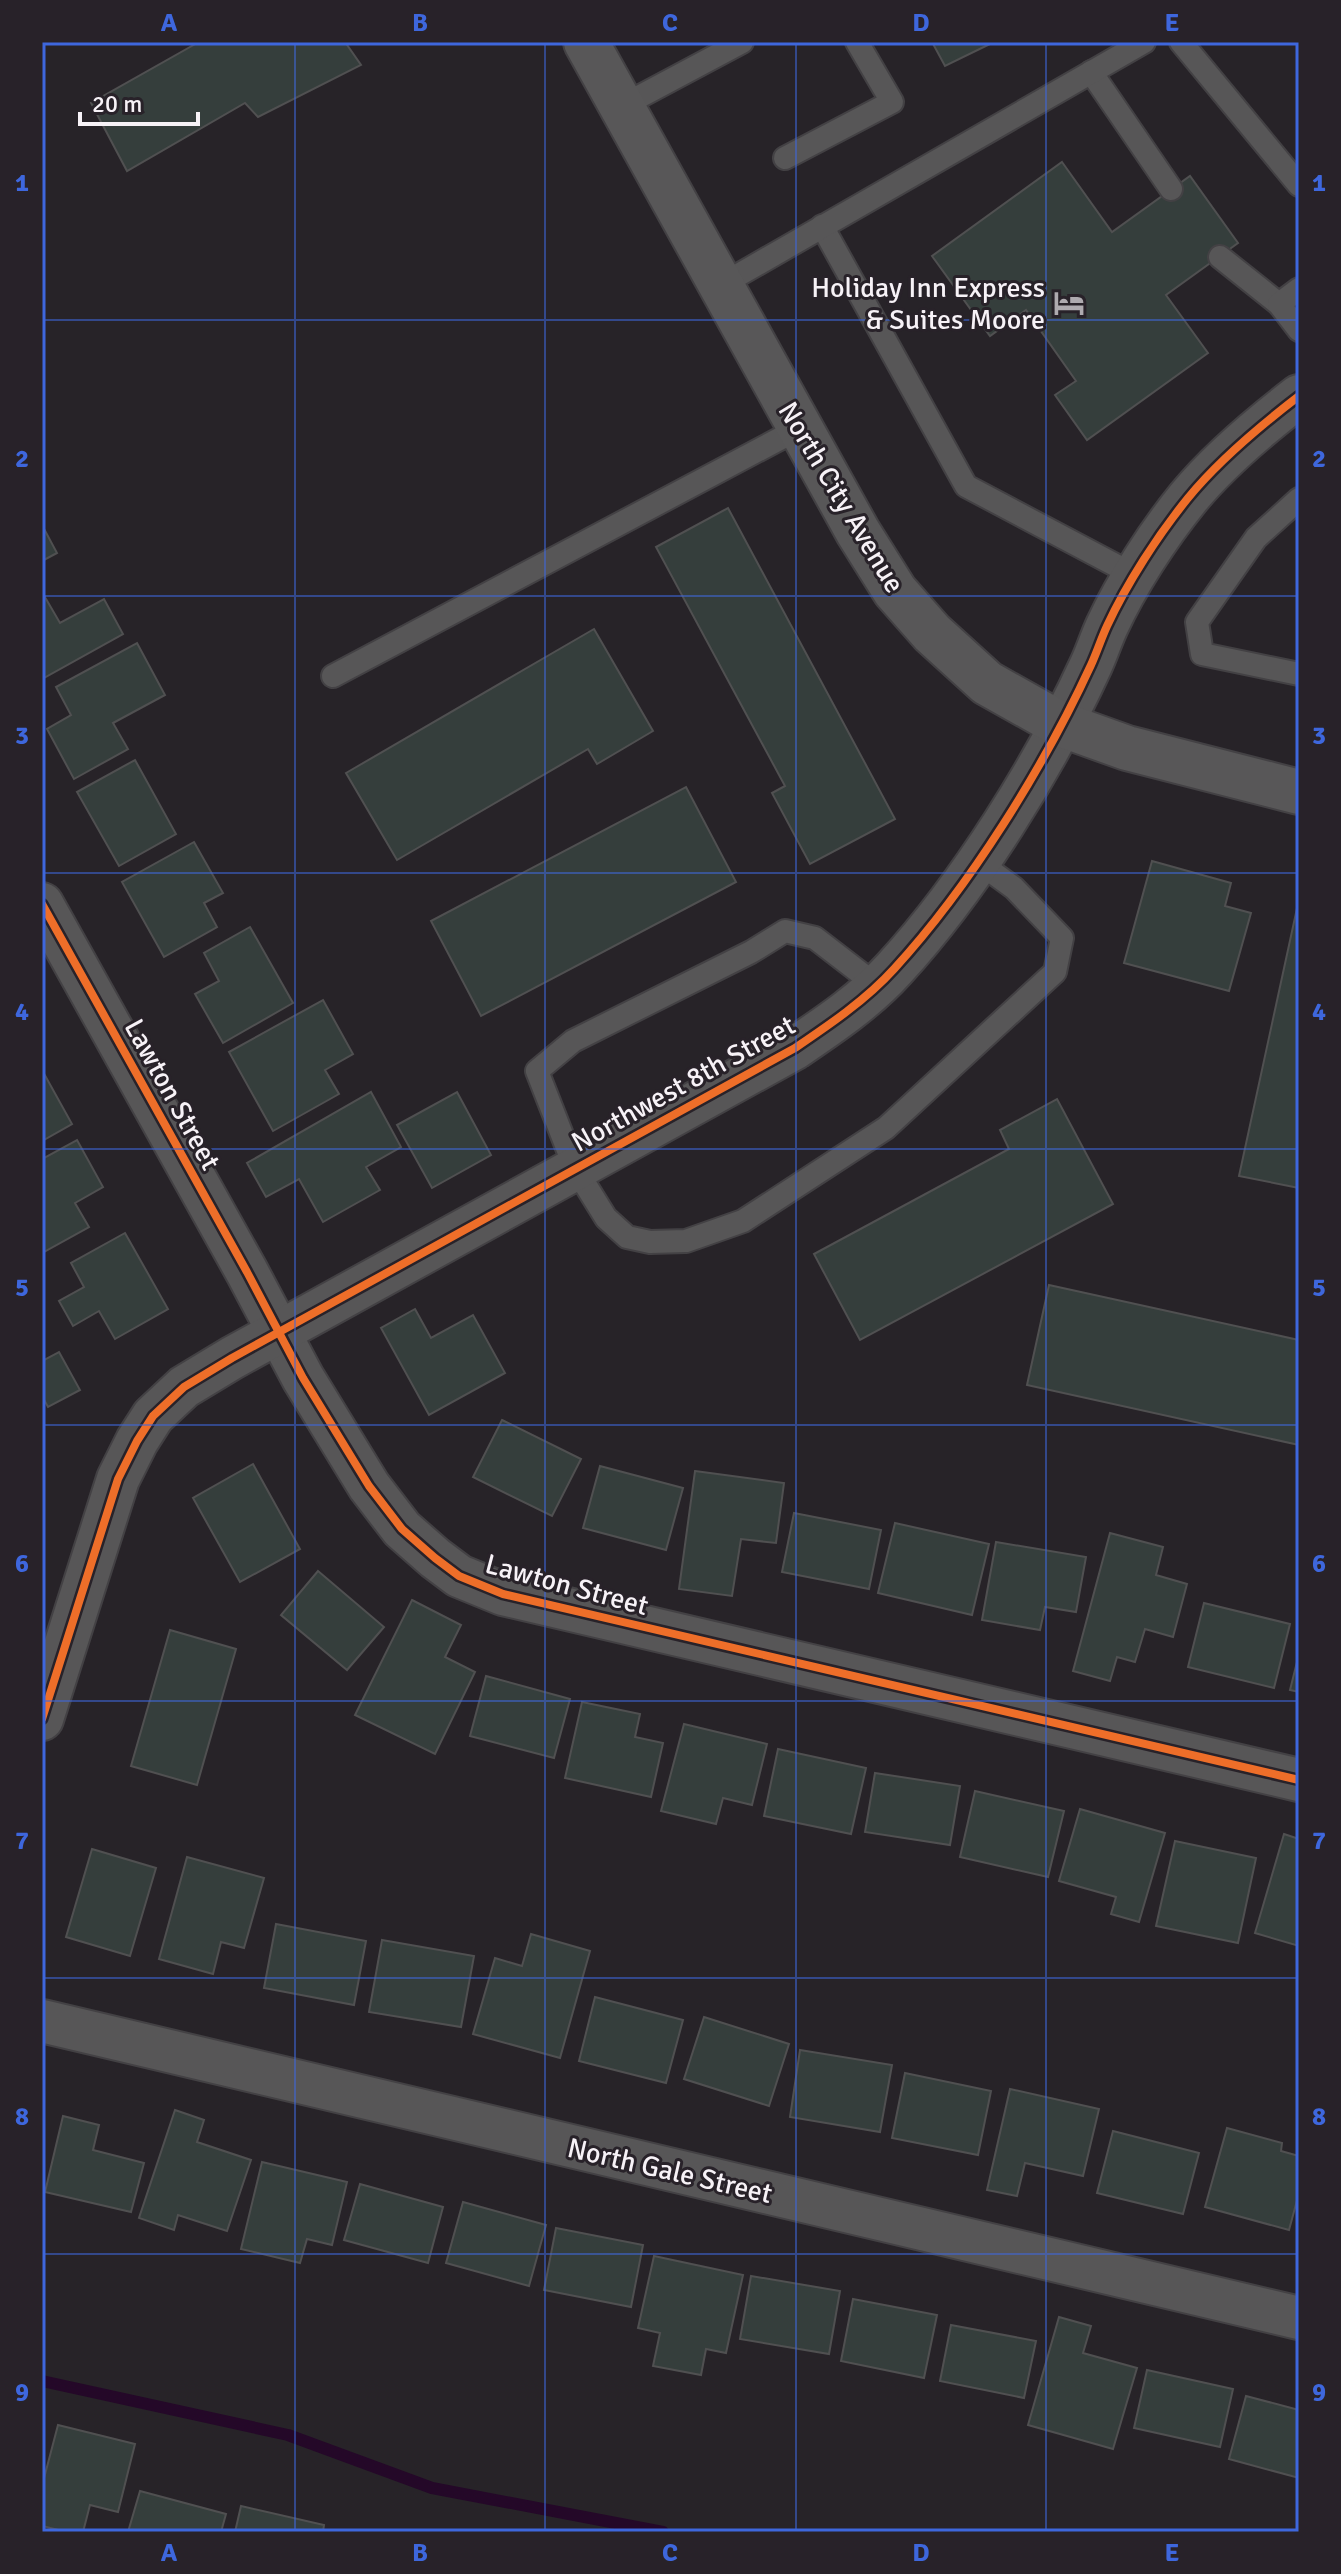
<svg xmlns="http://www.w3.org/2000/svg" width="1341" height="2574" font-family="Signika,sans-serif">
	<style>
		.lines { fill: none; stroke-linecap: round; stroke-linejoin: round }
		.stream { stroke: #240828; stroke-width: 12 }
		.building { fill: #353e3c; stroke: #505051; stroke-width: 2 }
		.lane-casing { stroke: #434144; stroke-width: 26 }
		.street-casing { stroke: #434144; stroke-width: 46 }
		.secondary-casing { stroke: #434144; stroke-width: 48 }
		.lane { stroke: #575657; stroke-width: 22 }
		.street { stroke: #575657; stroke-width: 42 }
		.secondary { stroke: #585758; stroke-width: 44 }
		.cycleway-casing { stroke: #282229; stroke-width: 13 }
		.cycleway { stroke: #ee6e29; stroke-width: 8 }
		.grid { fill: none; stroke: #3e67dd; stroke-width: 2; stroke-opacity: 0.55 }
		.labels { text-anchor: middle; stroke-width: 6; stroke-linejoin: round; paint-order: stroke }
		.poi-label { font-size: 28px; fill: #f7f2f7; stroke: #282229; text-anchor: end }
		.street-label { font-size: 28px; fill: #f7f2f7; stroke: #282229 }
		.neatline { fill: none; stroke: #3e67dd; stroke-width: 3 }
		.grid-label { font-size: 26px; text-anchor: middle; font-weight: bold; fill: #3e67dd }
	</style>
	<rect width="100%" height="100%" fill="#272328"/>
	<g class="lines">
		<path class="stream" d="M42 2381 288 2435 432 2488 663 2532"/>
	</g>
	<g class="building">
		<path d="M199 42H345L361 65 258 117 245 103 127 171 91 103Z"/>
		<path d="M932 42H994L945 66Z"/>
		<path d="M1062 162 1112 232 1190 176 1238 243 1166 295 1208 353 1087 440 1055 395 1076 381 1026 310 990 336 932 256Z"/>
		<path d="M728 508 895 819 810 864 772 793 785 786 656 547Z"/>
		<path d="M42 525 57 553 42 561Z"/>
		<path d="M42 592 60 623 104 599 123 634 42 679Z"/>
		<path d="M594 629 653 731 597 764 588 749 397 860 346 773Z"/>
		<path d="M137 643 165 695 113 723 128 749 74 779 47 729 71 715 56 687Z"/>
		<path d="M135 760 176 834 119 866 77 792Z"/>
		<path d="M686 787 736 882 481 1016 431 921Z"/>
		<path d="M194 842 223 893 204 903 217 927 164 957 122 882Z"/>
		<path d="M1152 861 1231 883 1225 906 1251 913 1229 991 1124 963Z"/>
		<path d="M1299 899V1188L1239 1176Z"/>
		<path d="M250 927 293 1003 223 1043 195 994 219 981 204 953Z"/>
		<path d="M323 1000 353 1054 325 1070 339 1094 273 1131 229 1052Z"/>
		<path d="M42 1070 72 1124 42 1141Z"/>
		<path d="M371 1092 401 1147 366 1167 380 1190 323 1222 299 1179 266 1197 247 1163Z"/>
		<path d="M457 1092 491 1155 432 1188 397 1125Z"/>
		<path d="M1057 1099 1113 1204 860 1340 814 1254 1009 1149 1000 1130Z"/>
		<path d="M77 1140 103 1187 75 1203 89 1227 42 1253V1159Z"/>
		<path d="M125 1233 168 1309 115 1339 99 1311 73 1326 59 1301 84 1287 71 1263Z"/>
		<path d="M1049 1285 1299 1340V1445L1027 1385Z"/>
		<path d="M415 1309 431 1338 473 1315 505 1373 429 1415 381 1328Z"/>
		<path d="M59 1352 80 1390 48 1407 42 1396V1361Z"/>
		<path d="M502 1420 581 1459 552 1516 473 1477Z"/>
		<path d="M253 1464 300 1549 240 1582 193 1498Z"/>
		<path d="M600 1466 683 1488 666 1550 583 1528Z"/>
		<path d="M695 1471 784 1483 776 1543 741 1539 732 1596 679 1589Z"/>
		<path d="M794 1513 881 1530 869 1589 782 1572Z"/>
		<path d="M895 1523 989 1544 972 1615 878 1593Z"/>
		<path d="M1110 1533 1163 1547 1156 1575 1187 1584 1173 1637 1145 1629 1135 1662 1117 1657 1110 1681 1073 1671Z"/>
		<path d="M996 1542 1086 1557 1076 1612 1045 1607 1040 1630 982 1620Z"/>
		<path d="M318 1571 384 1627 347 1670 281 1615Z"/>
		<path d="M412 1600 461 1625 445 1657 475 1672 435 1754 355 1715Z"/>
		<path d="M1204 1603 1290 1624 1274 1688 1188 1667Z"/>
		<path d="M170 1630 236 1649 197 1785 131 1766Z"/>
		<path d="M1299 1654V1692L1290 1690Z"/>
		<path d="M486 1676 570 1699 554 1758 470 1736Z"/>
		<path d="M582 1702 640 1714 635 1737 663 1743 651 1797 565 1778Z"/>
		<path d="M684 1724 767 1744 752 1805 723 1798 716 1824 661 1811Z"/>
		<path d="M778 1749 866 1768 851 1834 764 1816Z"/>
		<path d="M875 1773 960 1786 950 1845 865 1832Z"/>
		<path d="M975 1791 1064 1811 1048 1877 960 1857Z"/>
		<path d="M1080 1809 1165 1833 1139 1922 1111 1914 1116 1897 1059 1881Z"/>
		<path d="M1284 1834 1299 1839V1946L1255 1933Z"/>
		<path d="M1175 1841 1256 1858 1238 1943 1156 1926Z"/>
		<path d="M92 1849 156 1868 130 1956 66 1937Z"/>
		<path d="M187 1857 264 1878 244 1948 221 1942 213 1974 159 1959Z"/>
		<path d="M276 1924 366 1941 354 2005 264 1988Z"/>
		<path d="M531 1934 590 1951 560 2058 473 2034 495 1958 522 1966Z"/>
		<path d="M382 1940 474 1956 461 2027 369 2012Z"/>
		<path d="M595 1997 683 2020 666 2083 579 2061Z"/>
		<path d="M704 2017 789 2044 769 2106 684 2079Z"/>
		<path d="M800 2050 892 2065 880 2132 790 2117Z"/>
		<path d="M905 2073 991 2091 978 2155 892 2138Z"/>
		<path d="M1010 2089 1099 2109 1083 2176 1025 2163 1017 2196 987 2190Z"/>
		<path d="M175 2110 204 2120 197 2142 251 2160 227 2231 178 2215 174 2230 139 2218Z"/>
		<path d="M63 2116 99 2125 93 2150 144 2163 131 2212 45 2192Z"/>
		<path d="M1227 2128 1282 2143 1281 2151 1299 2156V2193L1289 2230 1205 2207Z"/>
		<path d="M1113 2131 1199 2153 1183 2214 1097 2193Z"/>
		<path d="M262 2162 347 2182 332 2245 307 2239 300 2263 241 2249Z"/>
		<path d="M360 2184 443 2207 428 2263 344 2240Z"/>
		<path d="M463 2202 546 2225 529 2286 446 2263Z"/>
		<path d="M556 2228 643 2245 631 2307 544 2290Z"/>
		<path d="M654 2256 743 2275 726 2353 706 2349 701 2375 653 2366 660 2333 638 2328Z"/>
		<path d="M751 2276 840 2291 829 2354 740 2339Z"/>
		<path d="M853 2299 937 2315 924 2378 841 2361Z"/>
		<path d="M1059 2317 1091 2326 1083 2353 1137 2368 1113 2449 1028 2425Z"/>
		<path d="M951 2325 1036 2341 1024 2398 940 2381Z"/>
		<path d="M1147 2370 1233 2389 1220 2447 1134 2428Z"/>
		<path d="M1246 2396 1299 2410V2478L1229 2459Z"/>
		<path d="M58 2425 135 2444 118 2512 90 2505 83 2532H67L42 2526V2486Z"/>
		<path d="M140 2491 226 2514 221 2532H128Z"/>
		<path d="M241 2506 324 2525 323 2532H235Z"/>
	</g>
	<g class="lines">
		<g class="lane-casing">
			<g id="lane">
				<path d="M1181 42 1299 185"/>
				<path d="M1091 72 1171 189"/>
				<path d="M622 106 742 42"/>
				<path d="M785 158 892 102 857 42"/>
				<path d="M822 226 966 486 1136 576"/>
				<path d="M1220 257 1279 304"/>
				<path d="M721 285 1144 42"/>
				<path d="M1299 289 1279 304 1299 330"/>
				<path d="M1299 499 1256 538 1197 622 1202 654 1299 674"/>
				<path d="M333 676 800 428"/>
				<path d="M876 985 815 938 785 931 751 952 573 1041 537 1071 575 1168 606 1218 627 1237 650 1242 686 1241 743 1221 886 1128 1055 972 1062 938 1014 888 977 861"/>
			</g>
		</g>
		<g class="street-casing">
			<g id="street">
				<path d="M42 904 247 1272 303 1378 369 1486 402 1529 435 1558 459 1576 503 1594 1299 1780"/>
				<path d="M42 1719 118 1479 137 1441 153 1416 184 1387 232 1358 795 1048C829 1025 866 1000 894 969 970 886 1044 767 1091 665 1097 652 1101 639 1107 626 1127 583 1158 535 1188 498 1219 460 1260 426 1299 396"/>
				<path d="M42 2021 1299 2318"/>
			</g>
		</g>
		<g class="secondary-casing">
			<path id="secondary" d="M586 42 858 532 895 591 932 633 987 683 1060 724 1127 748 1299 792"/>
		</g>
		<use href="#lane" class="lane"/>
		<use href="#street" class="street"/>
		<use href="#secondary" class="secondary"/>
		<g class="cycleway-casing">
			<g id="cycleway">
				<path d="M42 904 247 1272 303 1378 369 1486 402 1529 435 1558 459 1576 503 1594 1299 1780"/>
				<path d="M42 1719 118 1479 137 1441 153 1416 184 1387 232 1358 795 1048C829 1025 866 1000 894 969 970 886 1044 767 1091 665 1097 652 1101 639 1107 626 1127 583 1158 535 1188 498 1219 460 1260 426 1299 396"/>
			</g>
		</g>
		<use href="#cycleway" class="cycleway"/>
	</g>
	<path class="grid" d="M295 42V2532M545 42V2532M796 42V2532M1046 42V2532M42 320H1299M42 596H1299M42 873H1299M42 1149H1299M42 1425H1299M42 1701H1299M42 1978H1299M42 2254H1299"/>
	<defs>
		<g id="hotel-bare" transform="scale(2.4)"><path d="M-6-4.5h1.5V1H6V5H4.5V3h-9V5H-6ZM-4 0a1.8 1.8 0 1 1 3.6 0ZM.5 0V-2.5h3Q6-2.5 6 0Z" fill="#aeaaaf" stroke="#282229" stroke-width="2.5" paint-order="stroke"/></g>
	</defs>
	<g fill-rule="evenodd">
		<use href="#hotel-bare" x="1069" y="303"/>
	</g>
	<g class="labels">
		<g class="poi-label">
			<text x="1045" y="297">Holiday Inn Express<tspan x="1045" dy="32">&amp; Suites Moore</tspan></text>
		</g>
		<g class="street-label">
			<text transform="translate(842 497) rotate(59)" y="10">North City Avenue</text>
			<text transform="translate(683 1083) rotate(-29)" y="10">Northwest 8th Street</text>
			<text transform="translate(173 1094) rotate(61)" y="10">Lawton Street</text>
			<text transform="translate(567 1584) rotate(15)" y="10">Lawton Street</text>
			<text transform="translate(670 2170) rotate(13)" y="10">North Gale Street</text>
		</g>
	</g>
	<rect width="1341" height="2574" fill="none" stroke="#282229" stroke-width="88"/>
	<path d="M80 112v12h118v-12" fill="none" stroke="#f7f2f7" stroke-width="4"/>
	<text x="92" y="112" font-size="24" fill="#f7f2f7" stroke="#282229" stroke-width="6" paint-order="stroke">20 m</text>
	<rect x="44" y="44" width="1253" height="2486" class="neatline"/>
	<g class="grid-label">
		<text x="169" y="31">A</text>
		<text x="420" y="31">B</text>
		<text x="670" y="31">C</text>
		<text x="921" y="31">D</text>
		<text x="1172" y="31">E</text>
		<text x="22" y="191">1</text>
		<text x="1319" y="191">1</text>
		<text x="22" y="467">2</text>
		<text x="1319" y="467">2</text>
		<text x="22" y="744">3</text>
		<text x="1319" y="744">3</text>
		<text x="22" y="1020">4</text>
		<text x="1319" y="1020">4</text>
		<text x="22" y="1296">5</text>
		<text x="1319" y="1296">5</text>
		<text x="22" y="1572">6</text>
		<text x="1319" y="1572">6</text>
		<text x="22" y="1849">7</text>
		<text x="1319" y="1849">7</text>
		<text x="22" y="2125">8</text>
		<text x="1319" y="2125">8</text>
		<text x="22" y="2401">9</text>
		<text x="1319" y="2401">9</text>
		<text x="169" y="2561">A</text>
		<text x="420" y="2561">B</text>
		<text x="670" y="2561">C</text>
		<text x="921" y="2561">D</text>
		<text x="1172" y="2561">E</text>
	</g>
</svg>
